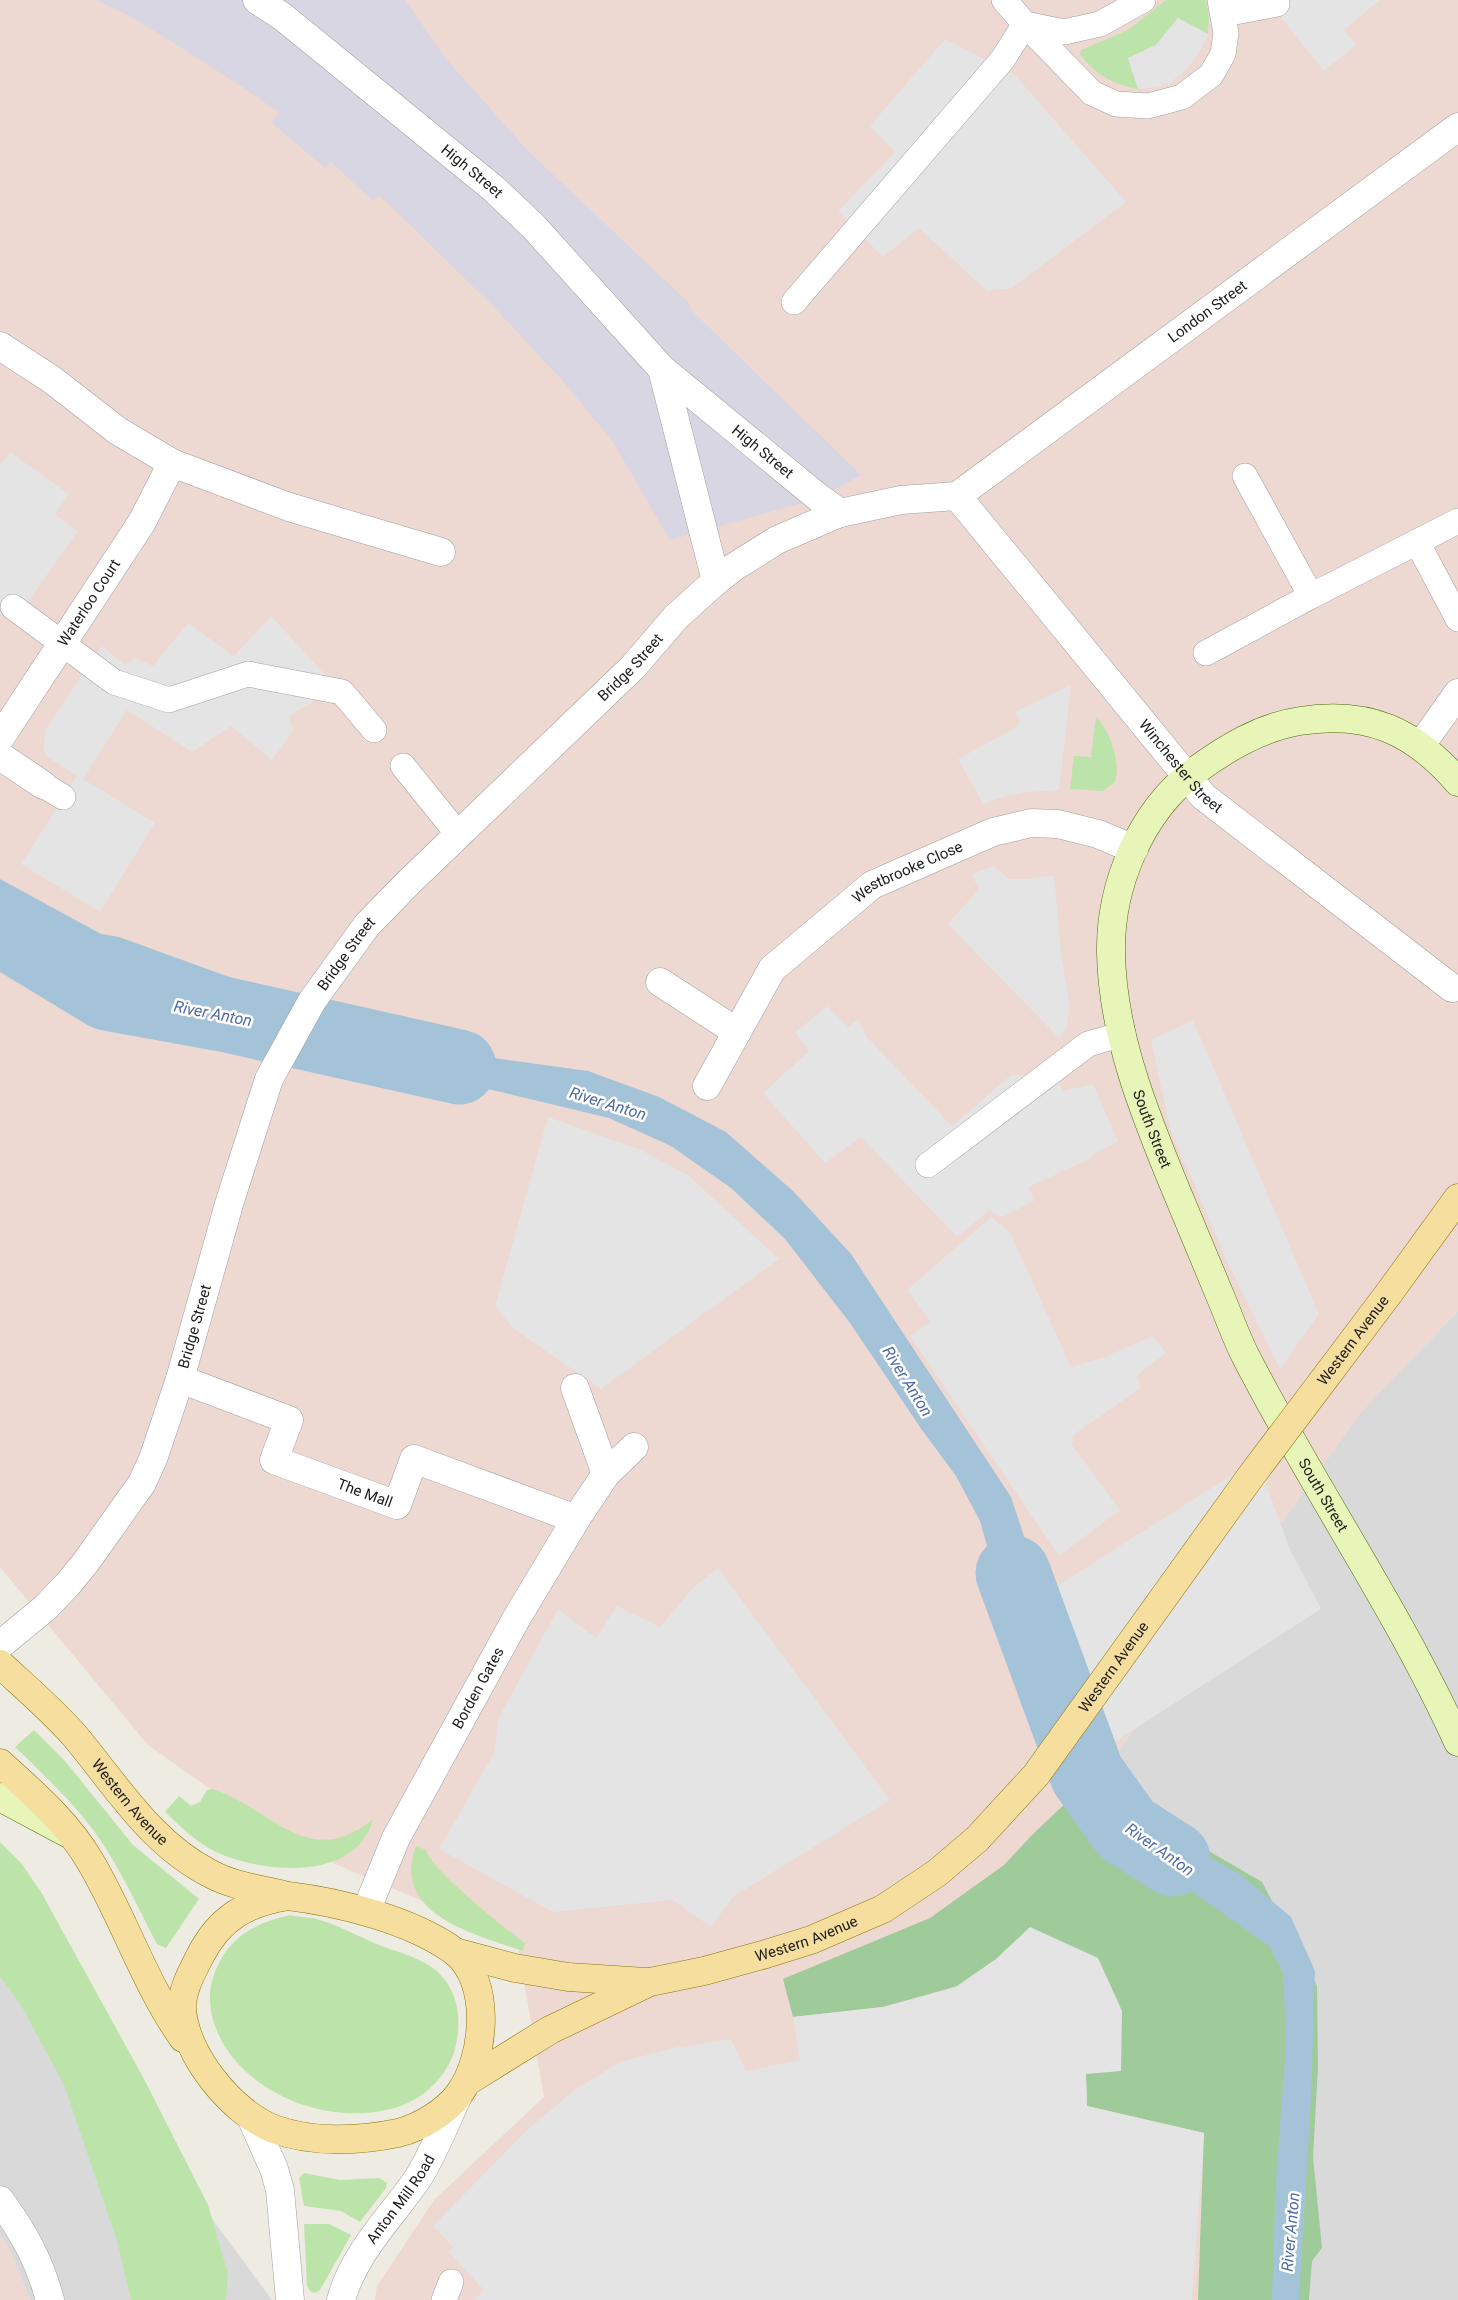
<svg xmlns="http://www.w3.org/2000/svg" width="1458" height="2300" font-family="Roboto,sans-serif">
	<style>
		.residential { fill: #dad9d9 }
		.commercial { fill: #edd8d2 }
		.grass { fill: #bce4aa }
		.forest { fill: #9fca99 }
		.parking { fill: #e4e4e4 }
		.plaza { fill: #d8d6e2 }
		.water { fill: #a4c3d8 }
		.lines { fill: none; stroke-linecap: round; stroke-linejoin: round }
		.river { stroke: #a4c3d8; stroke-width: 75 }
		.lane-casing { stroke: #a0a0a0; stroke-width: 26 }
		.street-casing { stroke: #a0a0a0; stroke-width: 29 }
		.secondary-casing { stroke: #4f6a0b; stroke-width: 29 }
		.primary-casing { stroke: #8b7709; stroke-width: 29 }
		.lane { stroke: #fff; stroke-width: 25 }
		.street { stroke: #fff; stroke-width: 28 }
		.secondary { stroke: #e7f5b8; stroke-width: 28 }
		.primary { stroke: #f6df9e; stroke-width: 28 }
		.primary-bridge-casing { stroke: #8b7709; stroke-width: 29; stroke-linecap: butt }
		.primary-bridge { stroke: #f6df9e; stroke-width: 28 }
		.labels { text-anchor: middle; stroke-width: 5; stroke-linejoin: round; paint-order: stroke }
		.street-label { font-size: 15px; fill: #1c1c1c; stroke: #fff }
		.water-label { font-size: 16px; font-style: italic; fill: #4f6aa5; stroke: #fff }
	</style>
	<rect width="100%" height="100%" fill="#edebe2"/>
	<g class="residential">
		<path d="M1458 1311V2300H1230L1109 1764 1361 1412Z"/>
		<path d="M0 1912 145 2128 272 2300H30L8 2246 0 2235Z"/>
	</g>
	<g class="commercial">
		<path d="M0 0H1458V1311L1361 1412 1109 1764 1243 2198 1230 2300H375L377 2286 434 2200 544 2097 517 1941 288 1844 148 1745 0 1567Z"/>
		<path d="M0 2235 8 2246 30 2300H0Z"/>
	</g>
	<g class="grass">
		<path d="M1166 0H1206L1209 17 1208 34 1178 18 1156 45 1128 58 1138 89C1113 84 1095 75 1080 54L1081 50 1128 30Z"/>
		<path d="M1096 716C1110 732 1121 761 1115 782L1103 791 1070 789 1074 756 1091 757Z"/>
		<path d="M34 1730 65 1761 133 1845 199 1899 166 1948 157 1944C137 1906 119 1865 94 1831 71 1800 43 1774 15 1747Z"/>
		<path d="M212 1789C271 1807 308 1873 373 1819 356 1883 262 1873 216 1852 196 1842 181 1827 165 1812L179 1796 191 1806 200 1802 207 1790Z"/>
		<path d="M0 1842 21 1863 41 1892 144 2079 208 2205 228 2274 226 2300H131L117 2241 64 2085 23 2009 0 1976Z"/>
		<path d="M416 1846 426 1850C429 1868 507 1930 525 1943L523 1951C474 1934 391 1915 416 1846Z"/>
		<path d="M290 1915C299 1917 310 1917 320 1920 340 1926 360 1937 379 1945 395 1951 414 1956 428 1965 434 1968 441 1975 445 1980 460 2000 461 2025 455 2049 448 2074 427 2096 403 2105 335 2131 237 2094 214 2023 207 2000 209 1982 220 1961 235 1933 260 1922 290 1915Z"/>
		<path d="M304 2173 340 2180 379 2178 387 2183 386 2188 360 2222 341 2211 304 2206 299 2178Z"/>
		<path d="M304 2224H329L351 2235 320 2290 315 2293 311 2292 307 2286Z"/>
	</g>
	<path class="forest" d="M1111 1760 1183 1836 1262 1882 1317 1986 1318 2067 1313 2157 1322 2248 1312 2261 1309 2300H1198L1204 2133 1087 2106 1082 1964 954 1987 883 2007 793 2017 783 1979 930 1918 1004 1865 1033 1834Z"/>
	<g class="parking">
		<path d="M1267 0H1380L1344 30 1356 45 1324 71Z"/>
		<path d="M1178 18 1208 34 1201 50 1186 70 1170 83 1160 87 1138 89 1128 58 1156 45Z"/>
		<path d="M945 39 1014 74 1126 202 1012 288 987 291 919 228 883 257 838 211 895 152 870 126Z"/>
		<path d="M10 452 69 494 55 514 78 531 13 623 0 614V466Z"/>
		<path d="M271 616 330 680 314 701 289 716 293 731 272 760 231 726 192 752 127 710 83 779 155 823 100 912 21 864 77 776 49 758 43 750 46 729 102 646 125 665 135 658 153 666 188 623 234 656Z"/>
		<path d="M1071 685 1059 790 1028 792 1003 797 983 804 958 759 1019 726V718L1015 712Z"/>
		<path d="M994 866 1009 879H1027L1054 875 1061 954 1070 1006 1066 1029 1059 1038 948 924 979 889 971 874Z"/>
		<path d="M827 1006 848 1027 858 1019 866 1036 952 1126 1011 1075 1032 1076 1047 1058 1063 1091 1093 1084 1118 1142 1095 1153 1089 1159 1029 1187 1034 1201 1002 1217 989 1211 957 1237 861 1137 825 1163 763 1093 809 1051 795 1033Z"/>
		<path d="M1193 1020 1319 1314 1280 1369 1226 1259 1170 1128 1151 1040Z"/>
		<path d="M548 1117 641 1150 689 1176 779 1259 601 1389 514 1329 495 1306Z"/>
		<path d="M991 1217 1010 1232 1071 1367 1102 1358 1153 1336 1166 1353 1137 1375 1141 1388 1073 1435 1072 1445 1120 1510 1059 1556 910 1336 931 1322 907 1290Z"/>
		<path d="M1257 1459 1289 1547 1321 1609 1113 1743 1049 1591Z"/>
		<path d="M718 1568 890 1800 733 1897 711 1927 673 1900 553 1912 439 1849 495 1751 498 1719 558 1609 596 1638 617 1606 660 1627 694 1587Z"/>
		<path d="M1030 1927 1098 1958 1122 2011 1121 2071 1086 2074 1087 2106 1204 2133 1192 2300H474L484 2290 449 2252 453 2247 433 2226 529 2128 575 2090 620 2062 673 2048 731 2039 746 2071 800 2060 793 2017 883 2007 954 1988 996 1959Z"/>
	</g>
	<path class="plaza" d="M96 0H405L447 60 529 152 690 304V309L861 475 819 498 670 540 613 442 563 381 492 305 379 195 373 201 331 162 325 168 272 123 278 112 247 90 166 38 126 14Z"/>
	<g class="water">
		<path d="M0 879 101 934 119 937 257 987 233 1024 140 1036 84 1009 0 953Z"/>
		<path d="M370 1018 486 1057 588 1071 659 1097 726 1132 793 1191 851 1254 1011 1497 1063 1654 1037 1686 990 1556 980 1521 956 1476 922 1430 850 1323 785 1239 731 1188 671 1146 609 1118 351 1056Z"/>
		<path d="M1122 1762 1159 1819 1196 1850 1240 1874 1291 1917 1315 1971 1311 2098 1299 2300H1272L1276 2178 1286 2044 1283 1973 1269 1946 1164 1872 1119 1847 1079 1811Z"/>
	</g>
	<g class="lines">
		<g class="river">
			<path d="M0 928 107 993 223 1014 459 1067"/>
			<path d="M1013 1573 1087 1774 1126 1829 1173 1859"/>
		</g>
		<g class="lane-casing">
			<g id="lane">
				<path d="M1004 0 1025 24 1064 32 1100 24 1143 0"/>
				<path d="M1224 14 1277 4"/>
				<path d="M794 302 1003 59 1025 24 1092 93 1116 104 1148 106 1182 97 1211 75 1223 54 1226 33 1220 0"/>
				<path d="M1245 476 1311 596"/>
				<path d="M1417 542 1458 521"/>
				<path d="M13 607 114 682 169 700 248 674 342 692 374 730"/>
				<path d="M1206 653 1311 596 1417 542 1458 619"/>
				<path d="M403 766 458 834"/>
				<path d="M43 785 63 797"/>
				<path d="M928 1165 1088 1044 1123 1034"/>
				<path d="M444 2300 451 2282"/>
			</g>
		</g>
		<g class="street-casing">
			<g id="street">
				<path id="s1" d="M257 0 283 17 494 189 534 227 662 369 819 498 840 513"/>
				<path d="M0 346 51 379 118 431 172 463 289 507 441 552"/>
				<path d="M662 369 716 581"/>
				<path id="s2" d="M957 496 1203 796 1452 988"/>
				<path id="s3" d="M957 496 1458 127"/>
				<path id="s4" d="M0 738 142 522 172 463"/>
				<path d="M1421 745 1458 693"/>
				<path d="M0 756 43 785"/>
				<path d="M660 982 737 1032"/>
				<path id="s5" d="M707 1086 772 969 872 885 993 832 1031 823 1058 824 1098 834 1134 849"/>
				<path id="s6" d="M180 1379 289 1420 274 1460 397 1505 414 1459 576 1519"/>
				<path d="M575 1388 606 1474"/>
				<path id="s7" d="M0 1645 45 1608 68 1584 86 1562 142 1483 153 1459 180 1379 229 1204 269 1079 312 1001 367 925 409 882 633 667 676 617 716 581 734 567 777 540 840 513 901 500 957 496"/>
				<path id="s8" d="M366 1911 396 1838 516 1619 576 1519 606 1474 634 1447"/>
				<path d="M251 2117 274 2169 280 2190 290 2300"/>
				<path d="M0 2200C24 2233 39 2260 50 2300"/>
				<path id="s9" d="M341 2300C354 2252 391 2218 418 2178 434 2153 445 2123 458 2096"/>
			</g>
		</g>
		<g class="secondary-casing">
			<g id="secondary">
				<path id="s10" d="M1458 782C1414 731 1368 710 1300 721 1261 727 1226 748 1195 771 1141 811 1110 885 1111 952 1112 1034 1145 1115 1176 1190 1191 1226 1206 1262 1221 1298 1229 1317 1236 1337 1245 1355 1312 1486 1397 1608 1458 1742"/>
				<path d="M0 1797 69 1834"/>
			</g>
		</g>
		<g class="primary-casing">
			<g id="primary">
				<path d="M1389 1293 1458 1198"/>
				<path id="s11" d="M0 1664C25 1687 51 1709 74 1735 116 1785 151 1844 211 1874 233 1886 260 1889 284 1895"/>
				<path d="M0 1763C33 1793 68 1823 90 1861 124 1918 144 1983 183 2038"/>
				<path d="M288 1896C339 1902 411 1920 454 1951 493 1981 485 2059 459 2094 446 2112 419 2128 398 2133 359 2141 312 2143 274 2129 232 2113 184 2054 182 2008 182 1989 192 1972 200 1956 220 1917 246 1903 288 1896Z"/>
				<path d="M455 1952 515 1968 568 1977 646 1982"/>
				<path id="s12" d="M468 2081 550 2030 650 1982 704 1971 766 1954 811 1940 883 1909 937 1873 977 1839"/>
			</g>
		</g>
		<use href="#lane" class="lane"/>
		<use href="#street" class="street"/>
		<use href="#secondary" class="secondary"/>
		<use href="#primary" class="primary"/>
		<g class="primary-bridge-casing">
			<g id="primary-bridge">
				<path id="s13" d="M977 1839 1036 1775 1251 1476 1389 1293"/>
			</g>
		</g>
		<use href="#primary-bridge" class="primary-bridge"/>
	</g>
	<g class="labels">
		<g class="street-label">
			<text dy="5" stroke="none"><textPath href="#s1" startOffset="275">High Street</textPath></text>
			<text dy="5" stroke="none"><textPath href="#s3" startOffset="311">London Street</textPath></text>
			<text dy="5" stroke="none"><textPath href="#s1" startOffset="680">High Street</textPath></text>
			<text dy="5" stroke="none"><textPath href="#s4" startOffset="162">Waterloo Court</textPath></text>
			<text dy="5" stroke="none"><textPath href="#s7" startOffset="1192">Bridge Street</textPath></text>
			<text dy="5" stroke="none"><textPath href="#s2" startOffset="351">Winchester Street</textPath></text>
			<text dy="5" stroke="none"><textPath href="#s5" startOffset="302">Westbrooke Close</textPath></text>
			<text dy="5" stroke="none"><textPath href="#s7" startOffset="788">Bridge Street</textPath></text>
			<text dy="5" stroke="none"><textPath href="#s10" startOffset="685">South Street</textPath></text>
			<text dy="5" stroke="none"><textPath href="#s7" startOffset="382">Bridge Street</textPath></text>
			<text dy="5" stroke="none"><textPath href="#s13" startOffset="625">Western Avenue</textPath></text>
			<text dy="5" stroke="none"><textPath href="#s6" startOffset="256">The Mall</textPath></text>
			<text dy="5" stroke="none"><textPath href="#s10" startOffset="1090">South Street</textPath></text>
			<text dy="5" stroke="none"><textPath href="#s13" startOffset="220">Western Avenue</textPath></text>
			<text dy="5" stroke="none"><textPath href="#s8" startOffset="250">Borden Gates</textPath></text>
			<text dy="5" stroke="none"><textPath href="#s11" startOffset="190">Western Avenue</textPath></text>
			<text dy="5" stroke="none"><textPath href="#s12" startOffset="370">Western Avenue</textPath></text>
			<text dy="5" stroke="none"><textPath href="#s9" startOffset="118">Anton Mill Road</textPath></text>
		</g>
		<g class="water-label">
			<text transform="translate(213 1013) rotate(11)" y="6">River Anton</text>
			<text transform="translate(608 1103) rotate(17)" y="6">River Anton</text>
			<text transform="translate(908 1381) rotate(58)" y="6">River Anton</text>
			<text transform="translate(1160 1849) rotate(35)" y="6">River Anton</text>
			<text transform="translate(1290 2232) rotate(-85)" y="6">River Anton</text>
		</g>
	</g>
</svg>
